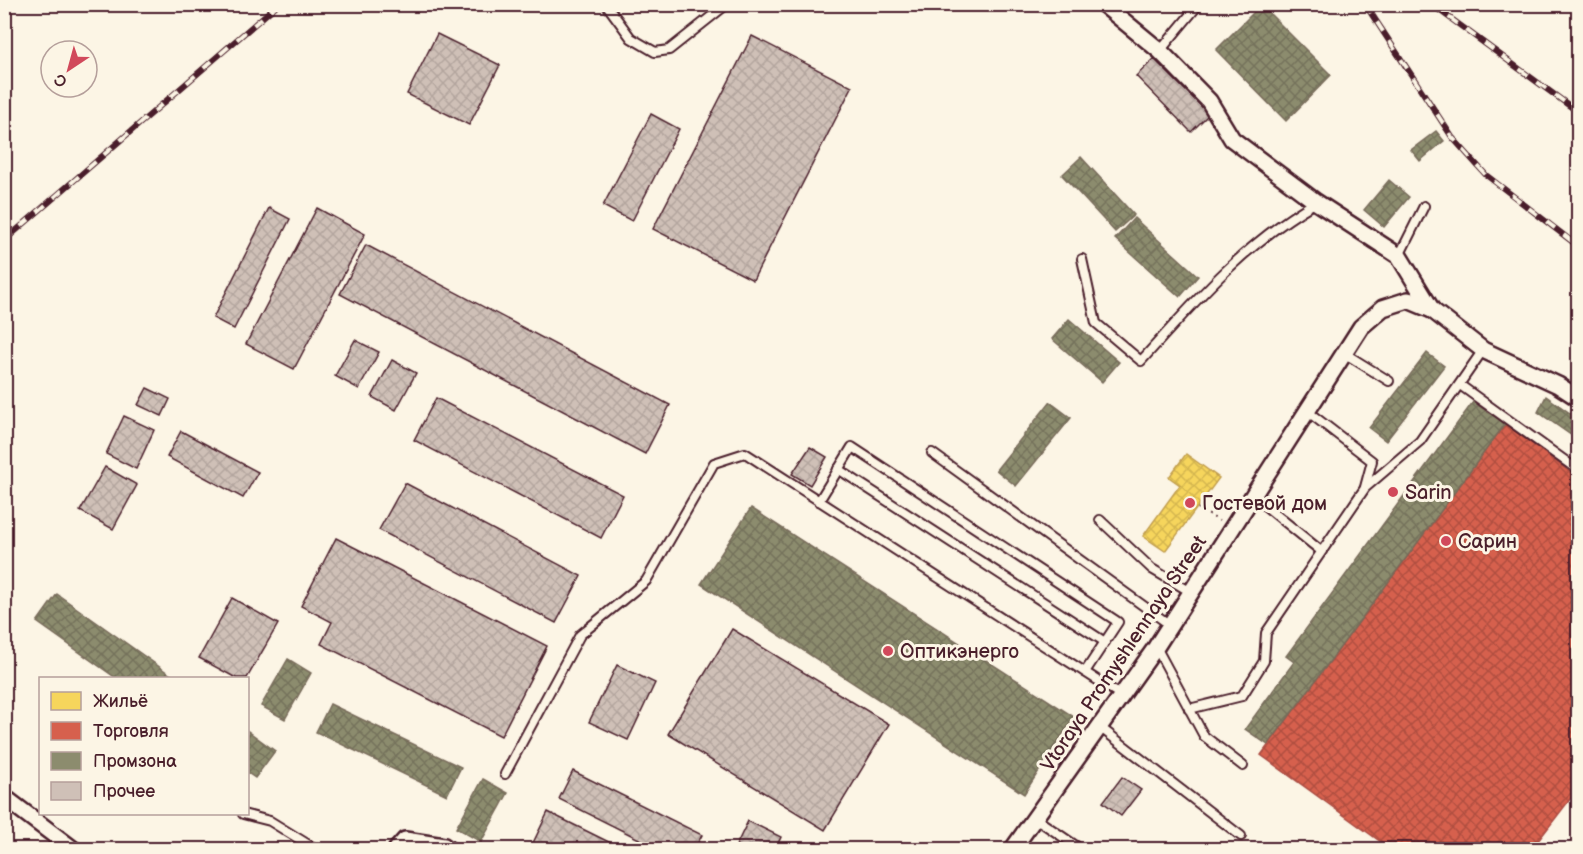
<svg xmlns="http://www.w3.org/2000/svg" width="1583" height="854" font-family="'Balsamiq Sans',sans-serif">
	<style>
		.homes { fill: url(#homes-cross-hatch); stroke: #c29e4d; stroke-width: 1.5 }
		.shops { fill: url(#shops-cross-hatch); stroke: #ac4c43; stroke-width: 1.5 }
		.industry { fill: url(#industry-cross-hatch); stroke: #786b5a; stroke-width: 1.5 }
		.building { fill: url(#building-cross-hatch); stroke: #4a1f2b; stroke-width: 1.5 }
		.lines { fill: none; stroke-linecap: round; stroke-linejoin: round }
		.service-casing { stroke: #4a1f2b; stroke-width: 12 }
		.minor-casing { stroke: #4a1f2b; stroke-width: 20 }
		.path { stroke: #4a1f2b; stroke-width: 2; stroke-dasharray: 1.5 4.5; stroke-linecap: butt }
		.service { stroke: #fcf5e5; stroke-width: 8 }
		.minor { stroke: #fcf5e5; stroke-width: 15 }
		.rail-casing { stroke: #4a1f2b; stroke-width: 6 }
		.rail { stroke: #fcf5e5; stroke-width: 4; stroke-dasharray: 11; stroke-linecap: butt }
		.poi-dot { fill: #d1495b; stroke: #fcf5e5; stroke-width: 2 }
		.labels { text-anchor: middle; stroke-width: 6; stroke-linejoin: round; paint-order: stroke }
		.poi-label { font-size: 20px; fill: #4a1f2b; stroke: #fcf5e5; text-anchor: start }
		.street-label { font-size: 20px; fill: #4a1f2b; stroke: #fcf5e5 }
	</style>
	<defs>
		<pattern id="homes-cross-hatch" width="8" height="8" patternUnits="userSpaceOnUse" patternTransform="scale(1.5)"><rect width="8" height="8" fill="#f6d55c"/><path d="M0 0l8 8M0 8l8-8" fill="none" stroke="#d4b650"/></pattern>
		<pattern id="shops-cross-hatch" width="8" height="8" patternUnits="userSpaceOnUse" patternTransform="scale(1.5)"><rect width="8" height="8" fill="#d6604d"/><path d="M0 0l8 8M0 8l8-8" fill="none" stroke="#b04f40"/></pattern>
		<pattern id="industry-cross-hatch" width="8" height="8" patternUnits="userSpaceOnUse" patternTransform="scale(1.5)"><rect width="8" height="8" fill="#8c8c6e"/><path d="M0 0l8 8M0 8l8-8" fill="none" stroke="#74725b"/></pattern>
		<pattern id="building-cross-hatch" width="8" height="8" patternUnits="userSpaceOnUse" patternTransform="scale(1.5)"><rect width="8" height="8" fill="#cfc0b7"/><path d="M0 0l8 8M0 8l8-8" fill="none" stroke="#b3a59e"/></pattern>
	</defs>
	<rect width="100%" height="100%" fill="#fcf5e5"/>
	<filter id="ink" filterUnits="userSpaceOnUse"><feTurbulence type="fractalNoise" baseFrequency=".0167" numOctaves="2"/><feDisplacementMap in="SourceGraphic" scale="12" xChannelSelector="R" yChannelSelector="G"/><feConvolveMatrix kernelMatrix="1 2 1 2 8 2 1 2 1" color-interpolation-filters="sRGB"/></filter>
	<g filter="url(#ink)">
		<path class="homes" d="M1186 454 1219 478 1165 551 1143 536 1180 485 1169 477Z"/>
		<path class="shops" d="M1505 424 1578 478V789L1531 850H1392L1261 755Z"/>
		<g class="industry">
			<path d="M1261 5 1331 75 1286 121 1216 50Z"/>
			<path d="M1436 131 1444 141 1420 161 1411 150Z"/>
			<path d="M1081 157 1134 215 1115 232 1062 175Z"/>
			<path d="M1389 180 1409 197 1384 227 1364 210Z"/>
			<path d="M1134 218 1198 276 1180 297 1115 239Z"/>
			<path d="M1069 319 1119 362 1102 382 1052 339Z"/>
			<path d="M1427 353 1444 366 1386 441 1369 428Z"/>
			<path d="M1546 396 1578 419V440L1538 412Z"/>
			<path d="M1050 402 1071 418 1016 486 996 470Z"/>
			<path d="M1473 402 1505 424 1268 745 1245 729 1294 662 1286 656Z"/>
			<path d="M751 508 1074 717 1024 794 701 584Z"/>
			<path d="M57 594 175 678H116L37 622Z"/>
			<path d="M288 659 311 673 285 719 261 706Z"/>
			<path d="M330 704 461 767 447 795 316 732Z"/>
			<path d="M248 731 275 751 255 778 248 773Z"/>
			<path d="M483 779 508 793 481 842 456 828Z"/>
		</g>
		<g class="building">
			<path d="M437 34 500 65 469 125 407 94Z"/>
			<path d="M752 36 852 87 753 280 653 229Z"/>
			<path d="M1154 59 1209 114 1191 132 1136 76Z"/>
			<path d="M651 114 679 129 632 221 603 206Z"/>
			<path d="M269 208 290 219 234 329 213 318Z"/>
			<path d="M317 208 365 234 294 369 246 344Z"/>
			<path d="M366 245 670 405 645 454 340 294Z"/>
			<path d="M355 340 379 352 359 389 335 376Z"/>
			<path d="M392 360 416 373 396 410 372 397Z"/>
			<path d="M147 388 170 399 162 416 138 405Z"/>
			<path d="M436 398 623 495 601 538 414 440Z"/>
			<path d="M124 416 154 430 136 469 106 454Z"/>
			<path d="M181 431 258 472 243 498 167 457Z"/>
			<path d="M810 447 827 457 810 485 792 474Z"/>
			<path d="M105 467 137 485 113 529 80 511Z"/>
			<path d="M405 483 581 576 556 623 379 530Z"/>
			<path d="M336 538 547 646 501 736 321 644 332 622 301 606Z"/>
			<path d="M232 598 278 624 247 678H236L199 658Z"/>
			<path d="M732 629 889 724 825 830 668 734Z"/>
			<path d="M617 665 655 683 628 740 589 722Z"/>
			<path d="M573 771 702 835 694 850H661L559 799Z"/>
			<path d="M1122 777 1141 790 1121 816 1103 802Z"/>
			<path d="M548 812 625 850H546L533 843Z"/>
			<path d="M748 821 781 837 775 850H734Z"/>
		</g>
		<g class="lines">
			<g class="service-casing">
				<g id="service">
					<path d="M606 4 631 38 655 52 669 50 727 4"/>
					<path d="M1160 51 1199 4"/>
					<path d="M1399 256 1424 206"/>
					<path d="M1082 259 1096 323 1141 361C1195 301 1245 243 1316 202"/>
					<path d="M1344 353 1389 381"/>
					<path d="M1460 385 1578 470"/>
					<path d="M1307 411 1372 461 1365 487"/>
					<path d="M932 453 1170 625"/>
					<path d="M838 469 1105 642"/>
					<path d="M1253 496 1321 551"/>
					<path d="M819 501 852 447 1118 622 1085 672"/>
					<path d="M1100 520 1152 569 1191 592"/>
					<path d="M1156 647 1204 736 1243 766"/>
					<path d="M1189 709 1242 696 1264 661 1266 633 1365 488 1420 441 1483 350"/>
					<path d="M1101 728 1241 836"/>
					<path d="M505 774 580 635 646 581 714 463 745 453 1122 696"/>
					<path d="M243 814 270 821 317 850"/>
					<path d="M1035 818 1082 850"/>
				</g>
			</g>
			<g class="minor-casing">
				<g id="minor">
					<path d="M1103 4 1160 51 1209 101 1232 139 1316 202 1399 256 1432 310"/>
					<path d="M4 797 74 850"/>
					<path d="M396 850 405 840 444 846 449 850"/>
					<path d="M1012 850 1156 647 1361 327 1383 308 1408 300 1432 310 1483 350 1558 385 1578 398"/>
				</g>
			</g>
			<path class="path" d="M1198 508 1219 521"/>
			<use href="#service" class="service"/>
			<use href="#minor" class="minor"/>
			<g class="rail-casing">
				<g id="rail">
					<path d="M1365 4 1452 137 1486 175 1578 246"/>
					<path d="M1431 4 1578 112"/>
					<path d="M4 241 278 4"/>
				</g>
			</g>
			<use href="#rail" class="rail"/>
		</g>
	</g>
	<g class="poi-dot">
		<circle cx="1393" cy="492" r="6"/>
		<circle cx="1190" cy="503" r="6"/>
		<circle cx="1446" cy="541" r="6"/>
		<circle cx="888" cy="651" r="6"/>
	</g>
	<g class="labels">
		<g class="poi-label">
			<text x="1405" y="499">Sarin</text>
			<text x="1202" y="510">Гостевой дом</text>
			<text x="1458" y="548">Сарин</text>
			<text x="900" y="658">Оптикэнерго</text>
		</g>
		<g class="street-label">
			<text transform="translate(1123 653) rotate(-56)" y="7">Vtoraya Promyshlennaya Street</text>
		</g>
	</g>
	<rect width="1583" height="854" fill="none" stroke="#fcf5e5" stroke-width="24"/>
	<rect x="12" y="12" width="1559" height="830" fill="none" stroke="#4a1f2b" stroke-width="2" filter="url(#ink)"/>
	<rect x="39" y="677" width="210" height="138" fill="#fcf5e5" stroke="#b59f9b" stroke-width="1.5"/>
	<rect x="51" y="692" width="30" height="18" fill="#f6d55c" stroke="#b59f9b" stroke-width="1.5"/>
	<text x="93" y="707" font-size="18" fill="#4a1f2b">Жильё</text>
	<rect x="51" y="722" width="30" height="18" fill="#d6604d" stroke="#b59f9b" stroke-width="1.5"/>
	<text x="93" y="737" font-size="18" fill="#4a1f2b">Торговля</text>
	<rect x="51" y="752" width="30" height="18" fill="#8c8c6e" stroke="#b59f9b" stroke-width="1.5"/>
	<text x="93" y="767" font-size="18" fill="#4a1f2b">Промзона</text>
	<rect x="51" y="782" width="30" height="18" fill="#cfc0b7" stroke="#b59f9b" stroke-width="1.5"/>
	<text x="93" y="797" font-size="18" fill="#4a1f2b">Прочее</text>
	<g transform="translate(69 69) rotate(216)"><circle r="28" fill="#fcf5e5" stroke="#b59f9b" stroke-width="1.5"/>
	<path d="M0-4.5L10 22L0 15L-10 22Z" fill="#d1495b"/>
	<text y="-9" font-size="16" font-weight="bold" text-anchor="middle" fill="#4a1f2b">С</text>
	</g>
</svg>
